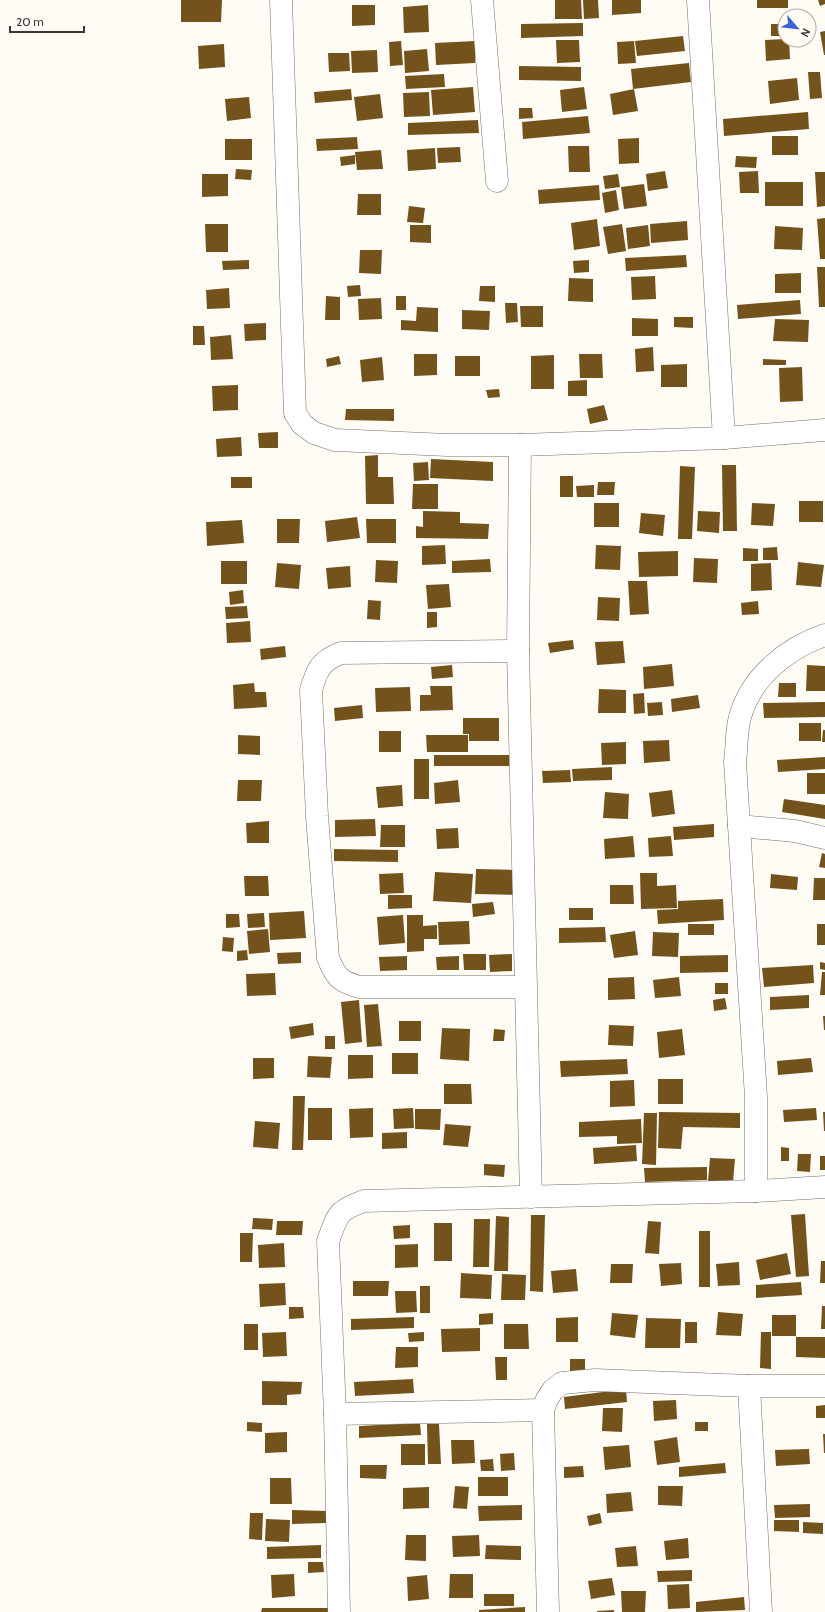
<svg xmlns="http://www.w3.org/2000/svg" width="825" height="1612" font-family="Cabin,sans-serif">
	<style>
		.building { fill: #73531b }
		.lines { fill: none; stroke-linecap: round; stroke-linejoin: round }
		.minor-casing { stroke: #75726d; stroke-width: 23 }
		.minor { stroke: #fff; stroke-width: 22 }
	</style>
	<rect width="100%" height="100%" fill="#fffbf5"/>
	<g class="building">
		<path d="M181 0H222L221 22H181Z"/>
		<path d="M555 0H581L582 19H555Z"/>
		<path d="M583 0H598L599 18 584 19Z"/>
		<path d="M612 0H641V13L612 15Z"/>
		<rect x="757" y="0" width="31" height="8"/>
		<path d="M818 0H825V4L820 6Z"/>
		<path d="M352 5H375V25L352 26Z"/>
		<path d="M428 5 429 32 404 33 403 7Z"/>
		<path d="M583 23V36L521 38V24Z"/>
		<rect x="771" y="24" width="14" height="12"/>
		<path d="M825 31V55H824L820 32Z"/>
		<path d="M683 36 685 51 637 56 635 41Z"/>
		<path d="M785 39 789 40 790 59 766 61 765 40Z"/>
		<path d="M556 40H579L580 62 557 63Z"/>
		<path d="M401 41 403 65 390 66 389 42Z"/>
		<path d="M475 41V63L436 65 435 43Z"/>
		<path d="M634 41 636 63 618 64 617 42Z"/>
		<path d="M224 44 225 67 199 69 198 46Z"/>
		<path d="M427 49 429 71 405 73 404 51Z"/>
		<path d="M377 50 378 72 352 73 351 51Z"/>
		<path d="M328 53H349L350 71 329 72Z"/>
		<path d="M689 63 691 82 633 89 631 69Z"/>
		<path d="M519 66 581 67V81L519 80Z"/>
		<path d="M808 72H820L822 98 810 99Z"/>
		<path d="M444 74 445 87 406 89 405 76Z"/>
		<path d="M797 78 799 100 770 104 768 81Z"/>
		<path d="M473 87 475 112 433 115 431 90Z"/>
		<path d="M584 87 587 109 562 112 560 90Z"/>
		<path d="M351 89 352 100 315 103 314 92Z"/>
		<path d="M634 89 638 111 613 115 610 94Z"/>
		<path d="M429 92 430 116 404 117 403 93Z"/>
		<path d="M380 94 383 118 357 121 354 97Z"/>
		<path d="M249 97 251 118 227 121 225 99Z"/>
		<path d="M519 108H532L533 118 519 119Z"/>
		<path d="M808 112 809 129 724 136 723 119Z"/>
		<path d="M588 116 590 133 523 139 522 122Z"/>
		<path d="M478 120 479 133 408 135V123Z"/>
		<rect x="772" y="136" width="26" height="19"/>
		<path d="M357 137 358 149 317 151 316 139Z"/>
		<path d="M639 138V163L619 164 618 139Z"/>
		<rect x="225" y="139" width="27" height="21"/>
		<path d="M568 146H589L590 172H569Z"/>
		<path d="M460 147 461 162 438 163 437 148Z"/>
		<path d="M435 148 436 169 408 171 407 150Z"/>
		<path d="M381 150 383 169 357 170 355 152Z"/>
		<path d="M355 155V164L341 166 340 157Z"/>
		<path d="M736 156 757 157 756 168 735 167Z"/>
		<path d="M236 169 252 170 251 180 235 179Z"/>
		<path d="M665 171 668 188 648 191 646 174Z"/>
		<path d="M758 171 759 193H740L739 172Z"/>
		<path d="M815 172H825V206L817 207Z"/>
		<path d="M202 174H228V196L202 197Z"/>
		<path d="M618 174 620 187 605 189 603 176Z"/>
		<rect x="765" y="182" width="38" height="24"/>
		<path d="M644 184 647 206 624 209 621 187Z"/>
		<path d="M599 185 600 200 539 204 538 190Z"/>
		<path d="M616 190 619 210 605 213 602 193Z"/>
		<path d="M358 194H381V215H357Z"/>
		<path d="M409 206 425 208 423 223 407 222Z"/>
		<path d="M825 218V259H820L817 219Z"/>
		<path d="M597 219 600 246 574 250 571 223Z"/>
		<path d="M687 221 688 240 651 243 650 224Z"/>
		<path d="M205 224H228V252H206Z"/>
		<path d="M622 224 626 251 608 254 603 227Z"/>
		<path d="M410 225H431V243L410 242Z"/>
		<path d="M648 225 650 246 628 249 626 228Z"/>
		<path d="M775 226 803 228 802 250 774 249Z"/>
		<path d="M360 250H382L381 274 359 273Z"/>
		<path d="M686 255 687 267 626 271 625 258Z"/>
		<path d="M249 260V269L223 270 222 261Z"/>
		<path d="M589 260V272L574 273 573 261Z"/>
		<path d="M817 267H825V307H819Z"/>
		<path d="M801 273V293H775V274Z"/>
		<path d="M655 276 656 299 632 300 631 277Z"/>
		<path d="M569 278 593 279V302L568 301Z"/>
		<path d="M360 285 361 296 348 297 347 286Z"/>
		<path d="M480 286H495V302L479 301Z"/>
		<path d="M229 288 230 308 207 309 206 290Z"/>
		<path d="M326 296 340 297V320H325Z"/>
		<rect x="396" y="296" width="10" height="14"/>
		<path d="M381 298 382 319 359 320 358 299Z"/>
		<path d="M800 300 801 314 738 319 737 305Z"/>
		<path d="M505 303H517L518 322 506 323Z"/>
		<path d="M520 306H543V327H521Z"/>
		<path d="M417 307 438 308V332L401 330V320L416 321Z"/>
		<path d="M462 310 490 311 489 330 462 329Z"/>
		<path d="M674 317H693V328L674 327Z"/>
		<path d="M632 318 658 319V336H632Z"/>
		<path d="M775 319 809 320 808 342 773 341Z"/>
		<path d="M266 323V340L245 341 244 324Z"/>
		<path d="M193 326H204L205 345H193Z"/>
		<path d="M231 335 233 359 211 360 210 337Z"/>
		<path d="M653 347 654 371 636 372 635 349Z"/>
		<path d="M414 354H437V375L414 376Z"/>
		<path d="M579 354H602L603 378H580Z"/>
		<path d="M554 355V389H531V356Z"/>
		<path d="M339 356 341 364 327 367 326 359Z"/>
		<rect x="455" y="356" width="25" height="20"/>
		<path d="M382 357 384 380 362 382 360 360Z"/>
		<path d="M763 359 786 360V365H763Z"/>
		<path d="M687 364V387H661V365Z"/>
		<path d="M802 367 803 401 780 402 779 368Z"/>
		<path d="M587 380V396H568V381Z"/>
		<path d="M238 385V410L213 411 212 386Z"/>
		<path d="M499 389 500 397 488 398 486 390Z"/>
		<path d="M604 405 608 420 590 424 587 409Z"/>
		<path d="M346 409H394V421L345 420Z"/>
		<path d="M278 432V448H259L258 433Z"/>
		<path d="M241 437 242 456 217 457 216 439Z"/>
		<path d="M378 455V477H393L394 504H366L365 456Z"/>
		<path d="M431 459 493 462V481L430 478Z"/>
		<path d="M428 462 429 480 414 481 413 463Z"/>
		<path d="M722 465H736L737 531H723Z"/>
		<path d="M680 466 695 467 692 539H678Z"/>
		<rect x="560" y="476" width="13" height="21"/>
		<rect x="231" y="477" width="21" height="11"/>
		<path d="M598 482H615L614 495H597Z"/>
		<path d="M413 484H438V509H412Z"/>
		<path d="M594 485V497H577L576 486Z"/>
		<rect x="799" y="501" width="24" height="21"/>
		<rect x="594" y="503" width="25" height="24"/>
		<path d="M752 503 775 504 773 526 751 525Z"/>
		<path d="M423 511 460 512V523L489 524 488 539 416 538V526L423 527Z"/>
		<path d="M698 511 720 512 719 533 697 531Z"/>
		<path d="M641 513 665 515 663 536 639 533Z"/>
		<path d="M357 517 360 538 327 542 325 521Z"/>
		<path d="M277 519H300L299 543H277Z"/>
		<path d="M366 519H396V543H367Z"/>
		<path d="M242 520 244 543 207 546 206 522Z"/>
		<path d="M445 545 446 564 422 565V546Z"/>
		<path d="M596 545 621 546 620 570 595 569Z"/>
		<path d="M777 547 778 560H763V548Z"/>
		<path d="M743 548 758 549V561H743Z"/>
		<path d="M678 551V576L639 577 638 552Z"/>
		<path d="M694 558 718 559 717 583 693 582Z"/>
		<path d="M490 559 491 572 452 573V561Z"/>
		<path d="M376 560 398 561 397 583 375 582Z"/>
		<rect x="221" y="561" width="26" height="23"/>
		<path d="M798 562 824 565 821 587 796 585Z"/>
		<path d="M277 563 301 565 299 589 275 587Z"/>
		<path d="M771 563 772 590 751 591V564Z"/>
		<path d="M350 566 351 587 328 589 326 568Z"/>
		<path d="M628 581H647L649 614 630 615Z"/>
		<path d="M449 584 451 607 428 609 426 585Z"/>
		<path d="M243 590 244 603 230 605 229 592Z"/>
		<path d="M598 597 620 598 619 621 597 620Z"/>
		<path d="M368 600 381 601 380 620 367 619Z"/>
		<path d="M758 601 759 614 742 615 741 603Z"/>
		<path d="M247 606 248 618 226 619 225 607Z"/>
		<path d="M427 612H437V627L427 628Z"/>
		<path d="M250 621 251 642 227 643 226 623Z"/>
		<path d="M573 640 574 649 550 653 548 643Z"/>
		<path d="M623 641 625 663 597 665 595 642Z"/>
		<path d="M285 646 286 657 261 660 260 649Z"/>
		<path d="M672 664 674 686 644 689 643 667Z"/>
		<path d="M452 665 453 677 432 679 431 667Z"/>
		<path d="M807 665 825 666V691H806Z"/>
		<path d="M254 683 255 692H266L267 707 234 709 233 685Z"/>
		<path d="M779 683H796V697H778Z"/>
		<path d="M430 686H452L453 710 420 711V695H431Z"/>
		<path d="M410 687 411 711 376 712 375 688Z"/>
		<path d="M599 689 626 690V713H598Z"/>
		<path d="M644 693 645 713 634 714 633 694Z"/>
		<path d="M698 695 700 708 672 712 671 699Z"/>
		<path d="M662 702 663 715 648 716 647 703Z"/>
		<path d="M825 702V717L764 718 763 703Z"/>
		<path d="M362 705 363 718 335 721 334 708Z"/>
		<path d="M463 718H499V741H469V734H463Z"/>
		<rect x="799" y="723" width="22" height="18"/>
		<path d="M823 730H825V742H822Z"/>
		<rect x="379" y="731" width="22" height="21"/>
		<path d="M238 735 260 736V755L238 754Z"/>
		<path d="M426 735H468V752H427Z"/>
		<path d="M669 740 670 761 644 763 643 741Z"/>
		<path d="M626 742V764L602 765 601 743Z"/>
		<rect x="434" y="755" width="75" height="11"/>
		<path d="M825 757V769L778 772 777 760Z"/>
		<rect x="414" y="759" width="15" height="40"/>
		<path d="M612 767V780L573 781 572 769Z"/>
		<path d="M570 770 571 782 543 783 542 771Z"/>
		<rect x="807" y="773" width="18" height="21"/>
		<path d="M238 780H262L261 801H237Z"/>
		<path d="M458 780 460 802 435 804 434 783Z"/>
		<path d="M402 785 403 806 378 808 376 787Z"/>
		<path d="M672 790 675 814 652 817 649 793Z"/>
		<path d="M605 792 629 794 628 819 603 818Z"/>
		<path d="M784 799 825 805V819L782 812Z"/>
		<path d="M375 819 376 836 335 837V820Z"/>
		<path d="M269 821V843H247L246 823Z"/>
		<path d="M714 824V837L674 840 673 827Z"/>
		<path d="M381 825H405V847H380Z"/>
		<path d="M458 828 459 848 437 849 436 829Z"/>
		<path d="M633 836 635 857 605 859 604 839Z"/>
		<path d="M671 836 673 856 649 857 648 838Z"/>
		<path d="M334 849 398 850V862L334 861Z"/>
		<path d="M822 853 825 854V868L819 867Z"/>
		<path d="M476 869 520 870 519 895 475 894Z"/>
		<path d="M435 872 473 874 471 903 433 901Z"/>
		<path d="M403 873 404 893 380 894 379 874Z"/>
		<path d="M640 873H657V886L676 885 677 908 641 909Z"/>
		<path d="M771 874 798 877 797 890 770 888Z"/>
		<path d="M244 876H268L269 896H245Z"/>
		<path d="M814 878H825V900H813Z"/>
		<path d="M610 885H633L634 904H610Z"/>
		<path d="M388 895H412V908L388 909Z"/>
		<path d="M723 899 724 920 658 924 657 910 678 909V901Z"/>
		<path d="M493 902 495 914 473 917 472 904Z"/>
		<rect x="569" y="908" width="24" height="12"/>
		<path d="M304 911 306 938 270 940 269 913Z"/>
		<path d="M264 913 265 927 248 928 247 914Z"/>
		<path d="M226 914H239L240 927 226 928Z"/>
		<path d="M403 915 405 943 379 945 377 917Z"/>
		<path d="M407 915H423V926L437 925V939H424V951L407 952Z"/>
		<path d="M469 921 470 944 439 945 438 922Z"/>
		<rect x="688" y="924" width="26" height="11"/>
		<rect x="817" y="924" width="8" height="21"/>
		<path d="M605 927 606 942 559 943V928Z"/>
		<path d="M268 929 270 952 249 954 247 931Z"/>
		<path d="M635 931 638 955 614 958 610 935Z"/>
		<path d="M653 932 679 933 678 957 652 956Z"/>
		<path d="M223 937 234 938 233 952 222 951Z"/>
		<path d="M247 950 248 960 237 961V951Z"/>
		<path d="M301 952V963L278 964 277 953Z"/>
		<path d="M463 954H486V970H464Z"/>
		<path d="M512 954V971L490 972 489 955Z"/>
		<path d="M728 955V972L680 973V956Z"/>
		<path d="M407 956V970L380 971 379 957Z"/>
		<path d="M459 956V970H437L436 957Z"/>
		<path d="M820 962 825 963V970L820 969Z"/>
		<path d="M813 965 814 983 764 987 762 968Z"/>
		<path d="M822 972H825V995H820Z"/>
		<path d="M275 973 276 995 247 996 246 974Z"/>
		<path d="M634 977 635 999 608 1000V978Z"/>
		<path d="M679 977 681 996 655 998 653 980Z"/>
		<rect x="715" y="983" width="13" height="11"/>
		<path d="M809 995V1008L770 1010V997Z"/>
		<path d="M725 998 727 1009 714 1011 713 1000Z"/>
		<path d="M359 1000 362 1042 345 1044 341 1002Z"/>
		<path d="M378 1004 382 1046 367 1047 364 1005Z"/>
		<path d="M823 1016H825V1030H824Z"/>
		<rect x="399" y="1021" width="22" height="20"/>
		<path d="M313 1023 314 1035 291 1039 289 1027Z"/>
		<path d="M609 1025 634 1026 633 1046 608 1045Z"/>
		<path d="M442 1028 470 1029 469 1061 440 1059Z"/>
		<path d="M494 1029 505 1030 504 1041H493Z"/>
		<path d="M682 1029 685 1055 659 1058 657 1032Z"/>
		<rect x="325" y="1036" width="10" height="13"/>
		<rect x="392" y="1053" width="26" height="21"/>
		<path d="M348 1055H373V1078L348 1079Z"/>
		<path d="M308 1056 332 1057 330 1078 307 1077Z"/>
		<path d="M253 1058H274V1078L253 1079Z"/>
		<path d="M811 1058 813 1072 778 1075 777 1061Z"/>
		<path d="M627 1059 628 1074 561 1077 560 1061Z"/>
		<rect x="658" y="1079" width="25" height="25"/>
		<path d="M634 1080 635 1106 610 1107V1081Z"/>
		<path d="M444 1084H471L472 1104H444Z"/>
		<path d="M293 1096H305L303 1150H292Z"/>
		<rect x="308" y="1108" width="24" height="32"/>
		<path d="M373 1108V1137L350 1138 349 1109Z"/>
		<path d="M413 1108 414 1128 394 1129 393 1109Z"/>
		<path d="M816 1108 817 1120 784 1122 783 1110Z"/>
		<path d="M415 1109H441L440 1130 415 1129Z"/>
		<path d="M659 1112 740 1113V1128L683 1127 681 1149 658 1148Z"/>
		<path d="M823 1112H825V1131H824Z"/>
		<path d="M644 1113H657L656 1165 642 1164Z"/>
		<path d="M641 1119 642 1143 617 1144V1136L579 1137V1122Z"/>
		<path d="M255 1121 280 1123 278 1149 253 1147Z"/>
		<path d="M445 1124 471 1126 468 1147 443 1145Z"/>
		<path d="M407 1132V1148L382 1149V1133Z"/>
		<path d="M636 1145 637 1161 594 1164 593 1148Z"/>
		<path d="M781 1147 789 1148V1161H781Z"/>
		<path d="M798 1154H811L810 1172 797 1171Z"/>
		<rect x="820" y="1156" width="5" height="14"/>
		<path d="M710 1158 735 1159 733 1182 708 1181Z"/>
		<path d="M484 1164 505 1165 504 1177 484 1175Z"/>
		<path d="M707 1167V1180L645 1182 644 1168Z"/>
		<path d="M805 1214 809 1276 796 1277 791 1215Z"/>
		<path d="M531 1215H545L543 1292 530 1291Z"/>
		<path d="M496 1216 509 1217 508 1271H494Z"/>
		<path d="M253 1218 273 1219 272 1230 252 1229Z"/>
		<path d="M474 1219H490L489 1267H473Z"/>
		<path d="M277 1221H303L302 1235H276Z"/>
		<path d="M648 1221 661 1222 659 1254 645 1253Z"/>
		<rect x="434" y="1223" width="18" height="38"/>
		<path d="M410 1225V1238L394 1239 393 1226Z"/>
		<rect x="699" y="1231" width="11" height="56"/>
		<path d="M240 1233H253L252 1262H240Z"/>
		<path d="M284 1243 285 1267 259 1268 258 1245Z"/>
		<path d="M418 1244V1267L395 1268V1245Z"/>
		<path d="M787 1253 791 1274 760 1280 756 1260Z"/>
		<path d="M821 1261H825V1283H820Z"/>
		<path d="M739 1262 740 1285 718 1286 716 1264Z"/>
		<path d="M681 1263 682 1284 661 1286 659 1264Z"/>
		<path d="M611 1264H633L632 1283H610Z"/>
		<path d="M576 1269 578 1291 553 1293 551 1271Z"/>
		<path d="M461 1273 492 1275 491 1299 460 1298Z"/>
		<path d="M502 1274 526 1275 525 1300H501Z"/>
		<path d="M353 1281H389L388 1296H353Z"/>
		<path d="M801 1282 802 1295 756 1298V1285Z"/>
		<path d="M285 1283 286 1305 260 1307 259 1284Z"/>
		<rect x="420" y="1286" width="10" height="27"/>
		<path d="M395 1291H416L417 1312 396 1313Z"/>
		<path d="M822 1306H825V1329H821Z"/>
		<path d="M289 1307H303L304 1318 289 1319Z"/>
		<path d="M718 1312 743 1314 741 1336 716 1335Z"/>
		<path d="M493 1313V1324L479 1325V1314Z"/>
		<path d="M612 1313 638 1315 635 1338 610 1335Z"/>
		<rect x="772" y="1315" width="24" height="21"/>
		<path d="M414 1317V1328L351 1330V1319Z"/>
		<path d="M578 1317V1342H556V1318Z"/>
		<path d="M646 1318 681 1319 680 1348H645Z"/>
		<rect x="685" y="1322" width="12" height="21"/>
		<rect x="244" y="1324" width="14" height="26"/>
		<path d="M504 1324H528L529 1349H504Z"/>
		<path d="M480 1328V1351L442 1352 441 1329Z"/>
		<path d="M286 1332 287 1356 263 1357 262 1333Z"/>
		<path d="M424 1332V1341L409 1342 408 1333Z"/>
		<path d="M761 1332H771V1369L760 1368Z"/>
		<path d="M796 1337H825V1358L796 1357Z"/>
		<path d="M396 1347H418V1367L395 1368Z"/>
		<path d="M495 1357H507V1380H496Z"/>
		<rect x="570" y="1359" width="15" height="13"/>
		<path d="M413 1379 414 1393 355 1396 354 1382Z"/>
		<path d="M262 1381 302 1382 301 1394 287 1395V1405H262Z"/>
		<path d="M626 1389 627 1402 565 1409 564 1397Z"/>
		<path d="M676 1400 677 1419 654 1421 653 1401Z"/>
		<path d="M825 1405V1418H816V1406Z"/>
		<path d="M603 1408H623L622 1432 602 1431Z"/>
		<path d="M247 1422 262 1423V1432L247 1431Z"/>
		<rect x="695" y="1422" width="13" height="9"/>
		<path d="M420 1423 421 1435 359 1438V1426Z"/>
		<path d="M427 1424H439L441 1464H428Z"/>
		<path d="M287 1432V1452L265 1453V1433Z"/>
		<path d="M823 1434H825V1453H824Z"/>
		<path d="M677 1437 680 1462 657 1465 654 1441Z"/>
		<path d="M451 1440H474L475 1463 452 1464Z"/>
		<rect x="401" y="1444" width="24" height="21"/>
		<path d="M629 1445 631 1467 605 1470 603 1447Z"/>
		<path d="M809 1449 810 1464 776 1466 775 1450Z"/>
		<path d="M514 1453 515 1470 501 1471 500 1454Z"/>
		<path d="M493 1459 494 1471H481L480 1460Z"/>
		<path d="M725 1463 726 1473 679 1477V1467Z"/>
		<path d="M360 1465H387L386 1479 360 1478Z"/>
		<path d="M583 1466 584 1477 564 1478V1467Z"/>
		<rect x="478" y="1477" width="30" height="19"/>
		<path d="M270 1478H291L292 1504H270Z"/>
		<path d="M455 1486 469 1487 467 1509 453 1508Z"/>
		<path d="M658 1486H683L682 1506 658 1505Z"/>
		<path d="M429 1487V1508L403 1509V1488Z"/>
		<path d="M631 1492 633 1511 607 1513 606 1494Z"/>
		<path d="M810 1504V1517L775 1518 774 1505Z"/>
		<path d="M522 1505V1520L479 1521 478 1506Z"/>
		<path d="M292 1510 326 1511V1523L292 1524Z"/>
		<path d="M250 1513H263L262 1540 249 1539Z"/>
		<path d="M600 1513 602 1523 589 1526 587 1516Z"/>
		<path d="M266 1519 290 1520 289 1542 265 1541Z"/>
		<path d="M774 1520H799V1532L774 1531Z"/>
		<path d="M803 1522 823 1523V1534L803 1533Z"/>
		<path d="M406 1535H426V1561L405 1560Z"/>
		<path d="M479 1535 480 1556 453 1557 452 1536Z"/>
		<path d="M688 1538 689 1558 666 1560 664 1541Z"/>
		<path d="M321 1545V1558L267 1559V1547Z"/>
		<path d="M486 1545 521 1546V1560L485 1559Z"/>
		<path d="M636 1546 638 1566 617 1567 615 1548Z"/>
		<path d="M308 1562H323L324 1572 308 1573Z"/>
		<path d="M692 1570V1581L658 1582 657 1571Z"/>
		<path d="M294 1574 295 1596 272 1598 271 1575Z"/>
		<path d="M450 1574H473V1598H449Z"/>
		<path d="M427 1575 429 1599 408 1601 407 1577Z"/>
		<path d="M612 1578 615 1595 591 1599 588 1581Z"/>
		<path d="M689 1584 690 1608 668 1609 667 1585Z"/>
		<path d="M621 1591H646L645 1612H622Z"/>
		<rect x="484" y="1594" width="30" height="12"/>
		<path d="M744 1597 745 1610 696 1612V1602Z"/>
		<path d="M525 1607V1612H479V1610Z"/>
		<path d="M262 1608H330L329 1612H261Z"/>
		<path d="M614 1610V1612H597V1611Z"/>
	</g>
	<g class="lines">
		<g class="minor-casing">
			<g id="minor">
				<path d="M281 0 295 413 302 424 314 433 335 440 447 445H520L724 438 825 430"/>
				<path d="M482 0 497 181"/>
				<path d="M698 0 724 438"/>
				<path d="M520 445 518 651 531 1197"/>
				<path d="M518 651 341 653C320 661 317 670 311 690L317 816 328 958C336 977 339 981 359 987H525"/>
				<path d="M739 826 795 831 825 838"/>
				<path d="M756 1191V1097L735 762C737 748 736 731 740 717 751 677 787 648 825 635"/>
				<path d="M749 1386 761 1612"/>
				<path d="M335 1414 543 1410"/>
				<path d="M339 1612 335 1414 328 1241C338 1215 336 1211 364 1201L756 1191 825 1187"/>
				<path d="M548 1612 543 1410 547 1399 553 1390 562 1383 595 1380 749 1386H825"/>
			</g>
		</g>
		<use href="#minor" class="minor"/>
	</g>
	<g transform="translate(797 28) rotate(118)"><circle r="19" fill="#fffbf5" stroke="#b1ada9"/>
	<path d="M0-3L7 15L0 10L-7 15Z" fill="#3a62d3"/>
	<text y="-6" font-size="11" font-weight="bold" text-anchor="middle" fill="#3b3937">N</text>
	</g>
	<path d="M10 26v6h74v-6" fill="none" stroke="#3b3937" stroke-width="2"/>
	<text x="16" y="26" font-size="12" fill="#3b3937" stroke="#fffbf5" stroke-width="3" paint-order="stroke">20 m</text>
</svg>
